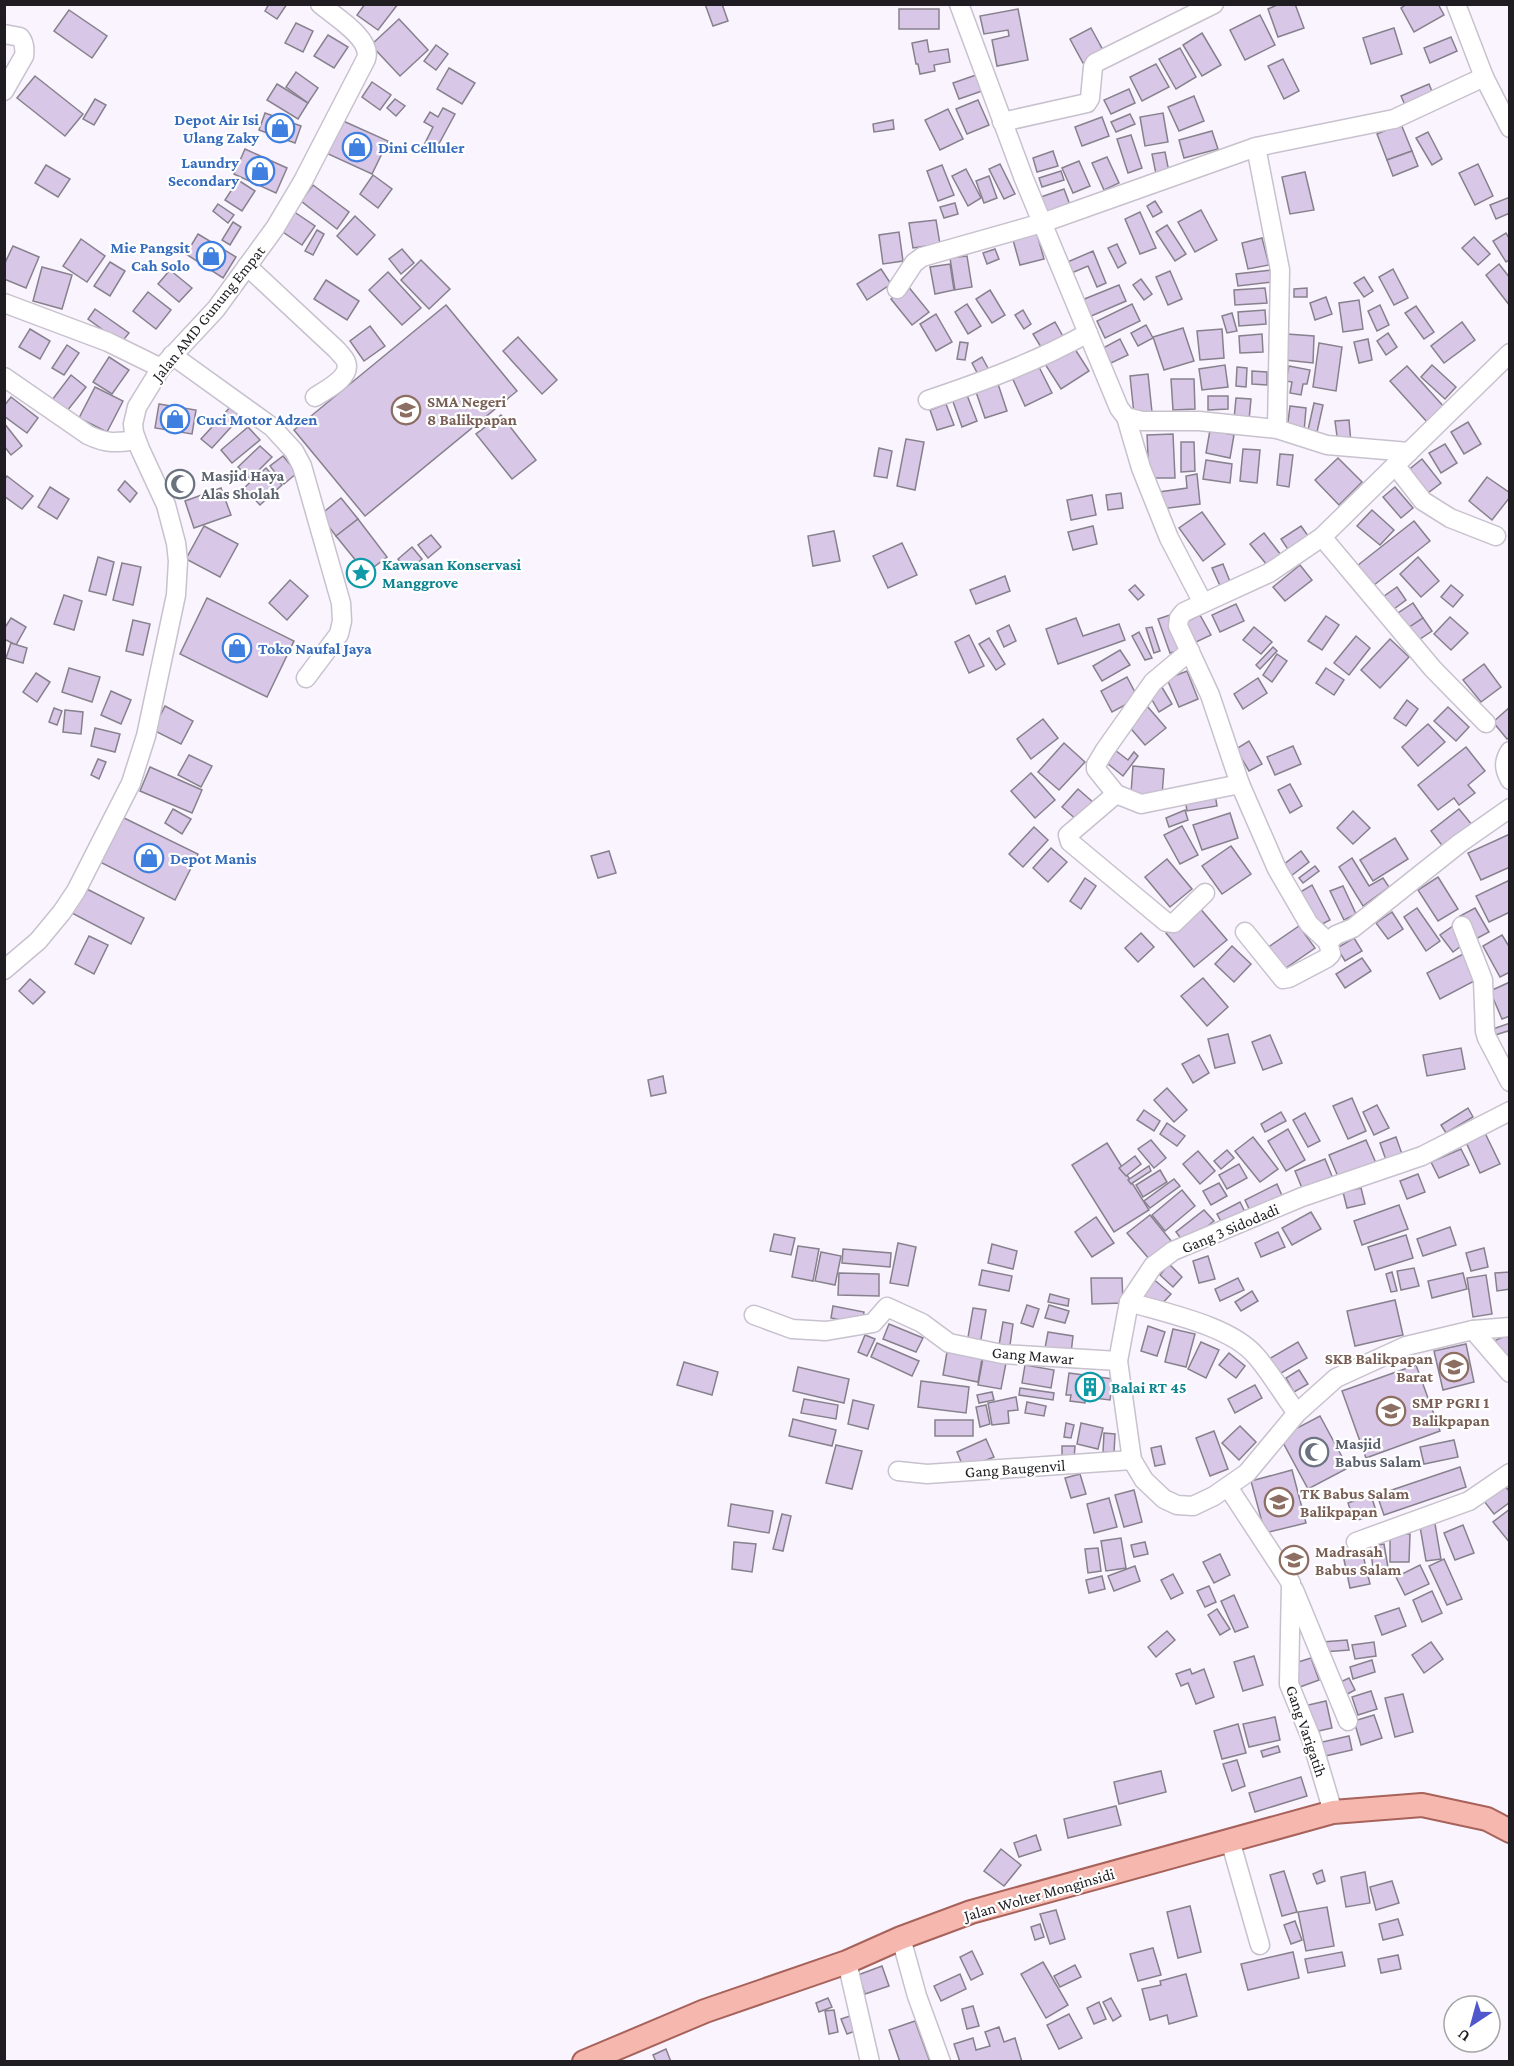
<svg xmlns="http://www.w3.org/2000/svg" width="1514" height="2066" font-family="'Crimson Pro',serif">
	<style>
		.building { fill: #d8c7e7; stroke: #87818d; stroke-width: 1.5 }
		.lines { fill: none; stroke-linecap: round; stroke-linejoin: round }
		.minor-casing { stroke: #c8c1ce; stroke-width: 21 }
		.major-casing { stroke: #a7625a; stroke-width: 26 }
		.minor { stroke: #fff; stroke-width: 18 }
		.major { stroke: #f6b7af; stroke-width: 22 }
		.labels { text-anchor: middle; stroke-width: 4.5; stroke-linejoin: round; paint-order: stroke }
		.shop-label { font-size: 16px; font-weight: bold; fill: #366cbe; stroke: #fff; text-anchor: start }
		.street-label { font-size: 16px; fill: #1f1d21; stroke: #fff }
		.education-label { font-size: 16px; font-weight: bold; fill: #785e54; stroke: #fff; text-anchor: start }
		.worship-label { font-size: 16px; font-weight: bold; fill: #5b616d; stroke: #fff; text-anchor: start }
		.culture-label { font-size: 16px; font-weight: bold; fill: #0d838f; stroke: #fff; text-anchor: start }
	</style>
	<rect width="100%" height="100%" fill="#faf4fe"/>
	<g class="building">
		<path d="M269 4H287L277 19 265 11Z"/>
		<path d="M365 4H398L378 30 357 15Z"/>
		<path d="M705 4H722L728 21 713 26Z"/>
		<path d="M1279 4H1295L1304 28 1278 37 1268 9Z"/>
		<path d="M1407 4H1438L1444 15 1414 32 1401 8Z"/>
		<rect x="899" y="9" width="40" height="20"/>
		<path d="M1018 9 1028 60 997 66 992 40 1009 36 1008 30 984 34 980 16Z"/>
		<path d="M69 10 107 36 92 58 54 31Z"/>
		<path d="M1260 15 1275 45 1245 60 1230 30Z"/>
		<path d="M399 19 428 50 400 76 371 45Z"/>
		<path d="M296 23 313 31 303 52 285 43Z"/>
		<path d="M1091 28 1104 52 1083 63 1070 39Z"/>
		<path d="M1394 28 1402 54 1371 64 1363 38Z"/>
		<path d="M1202 33 1221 65 1202 76 1183 45Z"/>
		<path d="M328 35 348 47 334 68 314 56Z"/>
		<path d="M1451 37 1457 51 1430 63 1424 48Z"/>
		<path d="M927 40 929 52 948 49 950 62 934 65 935 71 920 74 918 64H916L912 43Z"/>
		<path d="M436 45 448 54 436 70 424 61Z"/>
		<path d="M1180 48 1196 77 1176 89 1159 59Z"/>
		<path d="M1283 59 1299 91 1284 99 1268 66Z"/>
		<path d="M1156 64 1169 87 1142 101 1130 77Z"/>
		<path d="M449 68 475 83 462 104 437 89Z"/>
		<path d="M296 72 318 88 308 103 286 87Z"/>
		<path d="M976 75 982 91 959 99 953 83Z"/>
		<path d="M35 76 83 114 65 136 17 98Z"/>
		<path d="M372 82 391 95 380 110 362 97Z"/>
		<path d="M277 84 308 103 298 119 267 100Z"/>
		<path d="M1429 84 1433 94 1405 105 1401 96Z"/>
		<path d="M1129 89 1135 103 1111 114 1104 100Z"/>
		<path d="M1194 96 1204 121 1179 131 1168 107Z"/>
		<path d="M95 99 106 105 94 125 83 119Z"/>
		<path d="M395 99 405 106 396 116 387 108Z"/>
		<path d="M978 100 989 125 967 134 956 109Z"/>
		<path d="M443 108 455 114 435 151 424 145 433 127 424 122 430 112 438 117Z"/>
		<path d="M948 109 963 139 940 150 925 120Z"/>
		<path d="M265 113 301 126 295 143 259 130Z"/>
		<path d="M1163 113 1168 142 1145 146 1140 117Z"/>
		<path d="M1130 114 1135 124 1116 132 1111 122Z"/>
		<path d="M1102 117 1109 136 1082 146 1075 127Z"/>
		<path d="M341 120 388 141 372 174 326 153Z"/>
		<path d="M893 120 894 129 874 132 873 124Z"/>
		<path d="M1401 124 1412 151 1387 160 1377 134Z"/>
		<path d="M1212 131 1218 149 1184 158 1179 140Z"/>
		<path d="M1428 132 1442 159 1432 165 1416 138Z"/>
		<path d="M1131 135 1142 168 1128 173 1117 139Z"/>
		<path d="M245 149 287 168 276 193 234 174Z"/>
		<path d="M1053 151 1058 166 1037 172 1033 158Z"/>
		<path d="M1412 151 1418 166 1393 176 1387 160Z"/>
		<path d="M1165 152 1169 172 1156 174 1152 154Z"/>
		<path d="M1107 157 1119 183 1104 190 1092 163Z"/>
		<path d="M1079 161 1090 186 1073 193 1062 168Z"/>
		<path d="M1000 164 1015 194 1004 199 989 169Z"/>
		<path d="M1478 164 1493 196 1475 205 1459 173Z"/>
		<path d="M46 165 70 179 58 197 35 183Z"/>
		<path d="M942 165 954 195 938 201 927 171Z"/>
		<path d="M966 169 981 198 968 206 952 176Z"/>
		<path d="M1061 171 1064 180 1042 187 1039 178Z"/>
		<path d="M1305 172 1314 210 1290 214 1282 177Z"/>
		<path d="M373 175 392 189 378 208 360 194Z"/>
		<path d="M989 176 997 198 984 203 976 181Z"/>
		<path d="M238 180 255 191 242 211 225 200Z"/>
		<path d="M313 185 349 212 337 229 301 201Z"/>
		<path d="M1064 189 1070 205 1044 214 1038 198Z"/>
		<path d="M1510 197V213L1496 219 1490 205Z"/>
		<path d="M1155 201 1162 212 1153 217 1147 206Z"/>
		<path d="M955 203 958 214 944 218 940 207Z"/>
		<path d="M218 204 234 215 228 223 213 211Z"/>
		<path d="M287 207 315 226 302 245 274 226Z"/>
		<path d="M1201 210 1217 240 1195 252 1178 222Z"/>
		<path d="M1140 212 1156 248 1140 254 1125 219Z"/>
		<path d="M355 216 375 235 357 255 337 236Z"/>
		<path d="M936 220 940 244 913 248 909 223Z"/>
		<path d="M233 222 241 227 230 245 222 240Z"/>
		<path d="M1167 225 1186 254 1175 261 1156 232Z"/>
		<path d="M317 230 324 234 313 255 305 251Z"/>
		<path d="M899 232 903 261 883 264 879 235Z"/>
		<path d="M1506 233 1510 240V259L1506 262 1493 241Z"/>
		<path d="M198 234 236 257 223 278 186 254Z"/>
		<path d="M1037 234 1044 259 1020 265 1013 240Z"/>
		<path d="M1474 237 1490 254 1478 265 1462 248Z"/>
		<path d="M1262 238 1269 265 1248 269 1242 243Z"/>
		<path d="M81 239 105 256 87 282 63 266Z"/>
		<path d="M1117 244 1126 263 1118 268 1108 248Z"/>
		<path d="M13 246 39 257 26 288 4 279V265Z"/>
		<path d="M402 249 414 263 401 274 389 259Z"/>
		<path d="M995 249 999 259 987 264 983 253Z"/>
		<path d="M1093 251 1106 283 1097 287 1088 266 1067 275 1063 264Z"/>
		<path d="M967 256 972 287 955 290 950 258Z"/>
		<path d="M421 260 450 289 429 309 401 280Z"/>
		<path d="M110 262 125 271 110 296 94 286Z"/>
		<path d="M950 264 954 290 935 294 930 267Z"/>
		<path d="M1499 264 1510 278V306L1486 275Z"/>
		<path d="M42 267 72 275 62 309 33 301Z"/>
		<path d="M881 269 891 284 867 300 857 284Z"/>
		<path d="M1393 269 1408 298 1394 305 1379 277Z"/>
		<path d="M170 270 192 288 179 302 158 284Z"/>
		<path d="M1272 270 1273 282 1238 286 1236 274Z"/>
		<path d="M1170 271 1182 299 1168 305 1156 277Z"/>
		<path d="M388 272 421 308 402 325 369 290Z"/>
		<path d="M1364 277 1373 291 1364 297 1354 283Z"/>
		<path d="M1141 279 1152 294 1144 300 1133 285Z"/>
		<path d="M326 280 359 301 347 320 314 299Z"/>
		<path d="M907 285 929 312 912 325 891 299Z"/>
		<path d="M1119 285 1126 301 1089 317 1082 300Z"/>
		<path d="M1265 288 1267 303 1235 305 1234 290Z"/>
		<path d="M1307 288V297H1294V289Z"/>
		<path d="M990 290 1005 315 992 323 976 299Z"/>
		<path d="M148 292 171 310 156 329 133 311Z"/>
		<path d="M1326 297 1332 314 1315 320 1310 303Z"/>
		<path d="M1359 300 1363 329 1343 332 1339 303Z"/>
		<path d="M967 304 981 326 968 334 955 312Z"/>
		<path d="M1132 304 1140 321 1105 338 1097 321Z"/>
		<path d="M446 305 517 391 365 516 294 430Z"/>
		<path d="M1380 305 1389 325 1377 331 1368 311Z"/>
		<path d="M1416 306 1434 332 1424 339 1405 313Z"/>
		<path d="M95 309 129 333 121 343 88 319Z"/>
		<path d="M1023 310 1031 324 1024 329 1015 315Z"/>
		<path d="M1265 310 1266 324 1239 326 1238 312Z"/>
		<path d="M1232 313 1237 331 1227 333 1222 316Z"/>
		<path d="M936 314 952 342 936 351 920 324Z"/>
		<path d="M1055 322 1065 340 1044 352 1033 334Z"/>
		<path d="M1462 322 1475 340 1444 363 1431 346Z"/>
		<path d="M1146 325 1153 338 1138 346 1131 333Z"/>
		<path d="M370 326 385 346 364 361 350 341Z"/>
		<path d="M1183 328 1194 361 1164 370 1153 337Z"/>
		<path d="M30 329 50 341 40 359 19 347Z"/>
		<path d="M1222 329 1224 358 1200 360 1197 331Z"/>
		<path d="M1388 333 1397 347 1386 355 1377 341Z"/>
		<path d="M1262 334 1263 352 1240 353 1239 336Z"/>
		<path d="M1287 334 1314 336 1313 363 1285 360Z"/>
		<path d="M518 337 557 380 542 394 503 351Z"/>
		<path d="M1120 339 1128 355 1111 363 1103 348Z"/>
		<path d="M1368 339 1372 360 1359 363 1354 342Z"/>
		<path d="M960 342 968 343 965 360 957 359Z"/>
		<path d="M1319 343 1342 347 1336 391 1313 387Z"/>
		<path d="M67 345 79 353 64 375 52 368Z"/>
		<path d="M1073 346 1089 371 1061 389 1045 364Z"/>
		<path d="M109 357 129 370 112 394 93 382Z"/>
		<path d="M982 357 990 372 980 378 972 363Z"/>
		<path d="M1037 363 1052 393 1025 406 1011 375Z"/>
		<path d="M1225 365 1228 387 1202 390 1199 369Z"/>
		<path d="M1432 365 1456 387 1445 399 1421 377Z"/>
		<path d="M1289 366 1310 370 1307 384H1303L1301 395 1290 393 1292 382 1286 381Z"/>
		<path d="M1407 366 1445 408 1428 423 1390 381Z"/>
		<path d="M1237 367 1247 368 1246 387 1236 386Z"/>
		<path d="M1252 371 1267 372V385L1252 384Z"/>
		<path d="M1148 374 1152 412 1134 414 1130 376Z"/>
		<path d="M71 375 86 387 67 411 52 400Z"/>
		<path d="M1171 379H1194L1195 409 1173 410Z"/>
		<path d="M998 384 1007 411 985 418 976 392Z"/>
		<path d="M95 387 123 401 107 432 79 418Z"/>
		<path d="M965 390 977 421 962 427 951 396Z"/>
		<path d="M1208 396H1228V409L1208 410Z"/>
		<path d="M11 397 38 418 27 433 4 416V406Z"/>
		<path d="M1236 398 1251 399 1249 420 1234 419Z"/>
		<path d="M1314 403 1323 405 1317 432 1308 430Z"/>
		<path d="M159 404 196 410 192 434 155 428Z"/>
		<path d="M946 404 954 425 937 430 930 410Z"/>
		<path d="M232 405 242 415 212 448 201 439Z"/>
		<path d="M1290 406 1306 408 1304 432 1287 430Z"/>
		<path d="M501 415 536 460 512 479 476 434Z"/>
		<path d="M1349 420 1351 443 1338 444 1335 421Z"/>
		<path d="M1468 422 1481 444 1464 454 1451 432Z"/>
		<path d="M4 423 22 446 11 455 4 446Z"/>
		<path d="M248 427 260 440 232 463 221 450Z"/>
		<path d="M1210 430 1234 435 1230 458 1206 453Z"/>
		<path d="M1173 434 1175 478H1149L1147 435Z"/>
		<path d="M906 439 924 442 915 490 897 486Z"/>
		<path d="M1181 442H1194L1195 471 1181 472Z"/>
		<path d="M1445 444 1457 463 1441 473 1429 453Z"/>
		<path d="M260 446 272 457 250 479 238 467Z"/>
		<path d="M879 448 892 451 887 478 874 476Z"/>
		<path d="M1243 449 1260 450 1257 483 1240 481Z"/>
		<path d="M1280 454 1293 455 1289 487 1277 485Z"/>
		<path d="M283 456 297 473 284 484 270 466Z"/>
		<path d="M1338 458 1362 482 1339 505 1315 480Z"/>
		<path d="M1422 459 1441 483 1424 496 1406 472Z"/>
		<path d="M1206 460 1232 464 1230 483 1203 479Z"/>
		<path d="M266 468 282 485 260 505 244 488Z"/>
		<path d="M1197 474 1200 504 1161 509 1159 492 1187 488 1186 476Z"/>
		<path d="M7 476 33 496 22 509 4 496V480Z"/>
		<path d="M1487 477 1510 493V497L1492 520 1469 501Z"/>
		<path d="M125 481 137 493 130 502 118 490Z"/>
		<path d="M50 487 69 499 57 519 38 507Z"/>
		<path d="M1395 487 1413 508 1401 518 1383 497Z"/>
		<path d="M221 488 231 515 194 528 185 501Z"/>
		<path d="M1121 493 1123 508 1108 510 1106 495Z"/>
		<path d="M1092 495 1096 515 1071 520 1067 500Z"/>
		<path d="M341 498 358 519 336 536 320 515Z"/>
		<path d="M1372 510 1394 530 1380 545 1357 526Z"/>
		<path d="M1202 512 1225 544 1203 561 1179 528Z"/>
		<path d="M358 519 387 557 366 573 336 536Z"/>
		<path d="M1414 521 1430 541 1369 589 1353 569Z"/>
		<path d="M204 526 238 544 220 577 186 559Z"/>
		<path d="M1093 526 1097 544 1073 550 1068 532Z"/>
		<path d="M1301 526 1311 540 1291 554 1281 539Z"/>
		<path d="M834 531 840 561 813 566 808 536Z"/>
		<path d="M1264 533 1284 559 1271 570 1250 544Z"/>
		<path d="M431 535 441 547 428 558 418 545Z"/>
		<path d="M902 543 917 575 888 588 873 556Z"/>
		<path d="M412 547 422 559 408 571 398 559Z"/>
		<path d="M98 557 114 562 106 595 89 591Z"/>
		<path d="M1418 557 1439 581 1421 597 1400 574Z"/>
		<path d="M122 563 141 567 133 605 113 600Z"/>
		<path d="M1223 564 1231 584 1221 588 1212 568Z"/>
		<path d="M1300 565 1312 580 1285 601 1273 587Z"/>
		<path d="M1005 576 1010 591 976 604 970 590Z"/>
		<path d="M290 580 308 596 287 620 269 603Z"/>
		<path d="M1135 585 1144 595 1138 600 1129 590Z"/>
		<path d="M1451 585 1463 595 1453 607 1441 597Z"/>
		<path d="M1397 587 1406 600 1390 612 1380 599Z"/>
		<path d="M64 595 82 601 74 630 54 624Z"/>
		<path d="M207 598 294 641 267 697 180 654Z"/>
		<path d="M1413 603 1423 618 1405 630 1395 615Z"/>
		<path d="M1236 604 1244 621 1220 632 1212 615Z"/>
		<path d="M1170 615 1181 650 1170 653 1158 619Z"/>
		<path d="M1200 615 1211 635 1194 643 1184 623Z"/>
		<path d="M1326 616 1339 625 1322 650 1308 641Z"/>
		<path d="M1450 617 1468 633 1451 650 1434 634Z"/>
		<path d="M11 618 26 627 16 645 4 639V629Z"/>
		<path d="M1076 618 1083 636 1119 624 1125 640 1058 664 1046 629Z"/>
		<path d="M1423 618 1432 631 1414 643 1405 630Z"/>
		<path d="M133 620 150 624 143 655 126 651Z"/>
		<path d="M1009 625 1016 641 1004 647 997 631Z"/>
		<path d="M1152 627 1160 651 1154 653 1146 628Z"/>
		<path d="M1254 627 1272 642 1261 654 1243 640Z"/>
		<path d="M1139 632 1152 658 1145 660 1132 636Z"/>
		<path d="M969 635 984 666 969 673 955 642Z"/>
		<path d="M1356 636 1370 648 1349 675 1334 663Z"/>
		<path d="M989 638 1005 664 996 670 979 644Z"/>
		<path d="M1390 639 1409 657 1380 688 1361 670Z"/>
		<path d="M11 643 27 648 23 663 6 658Z"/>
		<path d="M1273 647 1277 651 1260 669 1256 665Z"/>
		<path d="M1120 650 1130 665 1102 681 1093 666Z"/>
		<path d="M1277 654 1287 661 1272 682 1263 675Z"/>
		<path d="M1484 664 1501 687 1481 702 1463 680Z"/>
		<path d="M69 668 100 677 92 702 62 692Z"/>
		<path d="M1326 668 1344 680 1334 695 1316 683Z"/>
		<path d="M1187 671 1198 699 1179 707 1167 679Z"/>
		<path d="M36 673 50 682 37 702 23 692Z"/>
		<path d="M1127 677 1138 698 1112 712 1101 691Z"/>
		<path d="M1258 678 1267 693 1243 709 1234 694Z"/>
		<path d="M1160 684 1172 704 1159 712 1147 691Z"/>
		<path d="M111 691 131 700 121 724 101 715Z"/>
		<path d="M1407 700 1418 709 1406 726 1394 718Z"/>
		<path d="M165 706 193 721 181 744 153 730Z"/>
		<path d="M1147 706 1166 728 1145 745 1126 723Z"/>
		<path d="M1448 707 1469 727 1456 741 1434 721Z"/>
		<path d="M1510 707V737L1507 739 1493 722Z"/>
		<path d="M54 708 62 711 57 725 49 722Z"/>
		<path d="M65 710 83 712 81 734 63 732Z"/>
		<path d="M1043 719 1058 738 1031 759 1017 739Z"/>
		<path d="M1428 724 1445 742 1418 766 1402 747Z"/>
		<path d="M95 728 120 734 115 752 91 746Z"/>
		<path d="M1249 741 1262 764 1249 771 1236 749Z"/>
		<path d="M1064 743 1085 762 1059 790 1038 772Z"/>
		<path d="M1293 746 1301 764 1275 775 1267 757Z"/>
		<path d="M1111 747 1128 760 1134 752 1138 756 1123 776 1102 759Z"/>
		<path d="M1466 747 1485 771 1468 785 1475 793 1459 805 1454 798 1438 810 1418 785Z"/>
		<path d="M189 755 212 766 201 787 178 775Z"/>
		<path d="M98 759 106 762 99 779 91 775Z"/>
		<path d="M1133 766 1164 769 1162 796 1131 793Z"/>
		<path d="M150 767 202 790 192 813 140 791Z"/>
		<path d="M1031 773 1055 800 1035 818 1011 791Z"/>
		<path d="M1290 784 1302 806 1290 813 1278 790Z"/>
		<path d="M1078 789 1094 803 1078 821 1062 807Z"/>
		<path d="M1215 794 1217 806 1187 811 1185 799Z"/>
		<path d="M173 809 191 819 182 834 165 823Z"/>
		<path d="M1459 809 1473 826 1444 848 1431 831Z"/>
		<path d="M1185 810 1188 820 1169 827 1166 818Z"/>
		<path d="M1353 811 1370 828 1353 844 1337 828Z"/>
		<path d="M1230 813 1238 838 1202 850 1193 825Z"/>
		<path d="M122 817 198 854 175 900 100 862Z"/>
		<path d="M1182 826 1198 855 1180 864 1164 835Z"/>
		<path d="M1034 827 1048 840 1023 867 1009 854Z"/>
		<path d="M1510 834V867L1481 880 1468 853Z"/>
		<path d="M1395 838 1408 859 1373 881 1360 860Z"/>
		<path d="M1231 846 1251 874 1222 894 1202 866Z"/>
		<path d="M1051 848 1067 862 1048 882 1033 868Z"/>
		<path d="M609 851 616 873 598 878 591 856Z"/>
		<path d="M1301 851 1309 862 1291 876 1283 865Z"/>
		<path d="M1352 858 1369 886 1383 878 1389 887 1363 906 1339 867Z"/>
		<path d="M1167 859 1192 889 1170 907 1145 877Z"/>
		<path d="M1315 866 1319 871 1303 883 1299 878Z"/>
		<path d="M1438 877 1458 909 1438 921 1418 890Z"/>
		<path d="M1085 878 1096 886 1081 909 1070 901Z"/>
		<path d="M1510 880V912L1489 922 1476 896Z"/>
		<path d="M1312 885 1330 920 1315 928 1297 894Z"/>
		<path d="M81 886 144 918 131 944 68 911Z"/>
		<path d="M1343 886 1356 914 1344 920 1330 891Z"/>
		<path d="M1198 906 1227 940 1194 967 1166 933Z"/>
		<path d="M1417 908 1440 941 1426 951 1404 917Z"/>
		<path d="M1475 908 1489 932 1474 940 1460 916Z"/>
		<path d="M1392 912 1403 929 1388 939 1376 923Z"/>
		<path d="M1299 926 1315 948 1283 970 1267 948Z"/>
		<path d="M1453 926 1465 943 1453 952 1440 935Z"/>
		<path d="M1141 933 1154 947 1138 962 1125 948Z"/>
		<path d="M1502 935 1510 948V972L1500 977 1483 946Z"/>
		<path d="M89 936 108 945 94 974 75 964Z"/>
		<path d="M1354 938 1362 951 1345 961 1337 948Z"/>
		<path d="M1232 946 1251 964 1234 982 1215 964Z"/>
		<path d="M1467 952 1480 978 1440 999 1427 973Z"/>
		<path d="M1362 958 1371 971 1345 988 1336 974Z"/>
		<path d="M1203 978 1228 1007 1207 1026 1181 996Z"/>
		<path d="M30 979 45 992 33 1004 19 991Z"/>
		<path d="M1510 982V1016L1502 1019 1490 991Z"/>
		<path d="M1510 1023V1036L1508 1031 1492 1036 1490 1030Z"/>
		<path d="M1228 1034 1235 1063 1215 1068 1208 1039Z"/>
		<path d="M1270 1035 1282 1063 1263 1070 1252 1042Z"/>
		<path d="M1461 1048 1465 1069 1427 1076 1423 1055Z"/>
		<path d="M1199 1055 1209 1073 1193 1083 1182 1064Z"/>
		<path d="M663 1076 666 1093 651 1096 648 1080Z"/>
		<path d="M1167 1088 1187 1110 1174 1122 1154 1100Z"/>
		<path d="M1352 1098 1366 1131 1348 1139 1333 1106Z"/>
		<path d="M1377 1105 1389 1128 1374 1135 1363 1112Z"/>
		<path d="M1468 1108 1473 1117 1446 1133 1441 1125Z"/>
		<path d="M1144 1110 1160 1121 1154 1131 1137 1120Z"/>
		<path d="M1281 1112 1286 1121 1265 1132 1261 1124Z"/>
		<path d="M1305 1113 1320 1141 1308 1147 1293 1120Z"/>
		<path d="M1167 1123 1185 1136 1177 1146 1160 1134Z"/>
		<path d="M1288 1129 1305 1160 1286 1171 1268 1141Z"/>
		<path d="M1484 1131 1500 1164 1480 1173 1465 1140Z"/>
		<path d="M1253 1137 1278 1169 1260 1182 1235 1151Z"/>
		<path d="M1396 1137 1403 1157 1387 1163 1380 1143Z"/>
		<path d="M1151 1140 1166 1158 1154 1168 1138 1149Z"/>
		<path d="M1366 1140 1376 1163 1339 1179 1329 1155Z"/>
		<path d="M1107 1143 1149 1210 1114 1232 1072 1165Z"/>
		<path d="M1461 1149 1469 1165 1439 1178 1431 1162Z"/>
		<path d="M1227 1150 1234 1158 1221 1169 1214 1161Z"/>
		<path d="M1198 1151 1215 1171 1200 1184 1183 1164Z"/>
		<path d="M1135 1156 1141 1164 1126 1176 1119 1168Z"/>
		<path d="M1325 1159 1334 1181 1304 1193 1295 1171Z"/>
		<path d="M1239 1164 1247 1178 1227 1189 1219 1175Z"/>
		<path d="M1149 1166 1151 1171 1131 1184 1128 1180Z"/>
		<path d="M1160 1170 1167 1182 1143 1197 1136 1185Z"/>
		<path d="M1418 1174 1425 1192 1407 1199 1400 1181Z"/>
		<path d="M1174 1179 1180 1186 1150 1208 1144 1201Z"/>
		<path d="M1219 1183 1227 1196 1211 1205 1203 1191Z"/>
		<path d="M1277 1184 1283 1198 1251 1213 1245 1200Z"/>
		<path d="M1361 1188 1365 1204 1347 1208 1343 1192Z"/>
		<path d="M1182 1190 1195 1206 1165 1231 1152 1215Z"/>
		<path d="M1240 1202 1245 1212 1223 1225 1217 1214Z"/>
		<path d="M1399 1205 1408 1229 1362 1245 1354 1221Z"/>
		<path d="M1204 1210 1214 1221 1185 1244 1176 1232Z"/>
		<path d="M1311 1212 1321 1229 1292 1245 1282 1228Z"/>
		<path d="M1150 1215 1172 1242 1150 1260 1127 1233Z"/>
		<path d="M1096 1217 1114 1243 1092 1257 1075 1232Z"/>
		<path d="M1450 1227 1456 1245 1423 1256 1417 1239Z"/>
		<path d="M1278 1232 1285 1247 1261 1257 1255 1243Z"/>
		<path d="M774 1234 795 1238 791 1255 770 1251Z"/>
		<path d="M1406 1235 1413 1258 1375 1270 1368 1247Z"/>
		<path d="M898 1243 916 1247 908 1286 890 1283Z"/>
		<path d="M992 1244 1017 1251 1013 1269 988 1263Z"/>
		<path d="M798 1246 819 1249 813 1281 792 1277Z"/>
		<path d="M1484 1248 1488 1267 1471 1271 1466 1253Z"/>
		<path d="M843 1249 891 1253 890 1267 842 1263Z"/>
		<path d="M821 1252 841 1256 835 1285 815 1281Z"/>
		<path d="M1208 1256 1215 1279 1199 1283 1193 1261Z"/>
		<path d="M1169 1264 1182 1277 1173 1287 1160 1275Z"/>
		<path d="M1414 1268 1419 1286 1401 1290 1397 1271Z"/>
		<path d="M982 1270 1012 1276 1009 1291 979 1285Z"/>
		<path d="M1392 1272 1397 1291 1391 1292 1386 1274Z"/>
		<path d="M1510 1272V1289L1497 1291 1495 1273Z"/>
		<path d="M839 1273 879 1274V1296L838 1295Z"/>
		<path d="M1463 1273 1467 1289 1432 1298 1428 1281Z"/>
		<path d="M1486 1275 1492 1314 1473 1317 1467 1278Z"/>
		<path d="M1151 1277 1171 1294 1158 1308 1139 1292Z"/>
		<path d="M1091 1278H1122L1123 1303 1092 1304Z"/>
		<path d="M1238 1278 1244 1290 1220 1301 1215 1289Z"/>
		<path d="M1252 1291 1258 1301 1241 1311 1235 1302Z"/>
		<path d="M1050 1294 1069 1299 1068 1306 1048 1302Z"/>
		<path d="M1395 1300 1403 1335 1355 1346 1347 1311Z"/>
		<path d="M1027 1305 1039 1309 1033 1327 1021 1323Z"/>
		<path d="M1049 1305 1069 1311 1065 1323 1045 1318Z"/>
		<path d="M833 1306 864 1312 862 1324 831 1318Z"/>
		<path d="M973 1308 986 1310 980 1345 967 1343Z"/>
		<path d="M1003 1322 1013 1324 1009 1352 998 1351Z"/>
		<path d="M889 1324 923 1338 916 1352 883 1339Z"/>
		<path d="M1148 1326 1165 1332 1157 1356 1141 1351Z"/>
		<path d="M1173 1329 1195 1334 1186 1367 1165 1362Z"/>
		<path d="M1048 1332 1073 1336 1071 1353 1045 1348Z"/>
		<path d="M1509 1334 1510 1358 1503 1361 1494 1341Z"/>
		<path d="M865 1335 875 1339 867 1356 858 1352Z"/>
		<path d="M1201 1342 1219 1350 1206 1378 1188 1369Z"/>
		<path d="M1298 1342 1307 1358 1276 1376 1267 1360Z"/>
		<path d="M877 1343 919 1361 912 1376 871 1357Z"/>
		<path d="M1466 1344 1474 1382 1443 1390 1434 1351Z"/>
		<path d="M947 1352 982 1359 978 1382 943 1375Z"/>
		<path d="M1229 1353 1245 1366 1236 1378 1219 1365Z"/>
		<path d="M983 1358 1006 1363 1001 1389 978 1385Z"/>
		<path d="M684 1362 718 1372 712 1395 677 1385Z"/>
		<path d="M1025 1365 1054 1370 1051 1388 1022 1383Z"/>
		<path d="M1416 1365 1440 1431 1366 1458 1342 1391Z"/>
		<path d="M798 1367 849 1379 844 1403 793 1391Z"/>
		<path d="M1299 1370 1308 1384 1294 1392 1286 1378Z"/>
		<path d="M1069 1373 1113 1379 1110 1400 1085 1397V1403L1070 1401 1071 1395H1066Z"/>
		<path d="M921 1381 969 1387 966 1413 918 1407Z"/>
		<path d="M1255 1385 1262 1398 1235 1413 1228 1399Z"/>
		<path d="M1020 1388 1054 1393 1053 1400 1019 1395Z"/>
		<path d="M992 1392 994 1400 979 1403 977 1395Z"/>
		<path d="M1016 1397 1018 1410 1008 1411 1009 1423 992 1425 988 1403Z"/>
		<path d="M804 1399 838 1405 836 1419 801 1413Z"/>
		<path d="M853 1400 874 1405 868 1429 848 1424Z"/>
		<path d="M1027 1402 1046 1406 1044 1416 1025 1413Z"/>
		<path d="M986 1405 990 1424 980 1427 976 1407Z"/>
		<path d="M1320 1416 1348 1468 1308 1489 1280 1437Z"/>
		<path d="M793 1419 836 1430 832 1446 789 1436Z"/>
		<rect x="935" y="1420" width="38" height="16"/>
		<path d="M1066 1423 1074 1425 1071 1438 1064 1437Z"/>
		<path d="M1081 1423 1103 1428 1098 1449 1077 1444Z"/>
		<path d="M1240 1426 1256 1442 1239 1460 1222 1443Z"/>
		<path d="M1214 1431 1228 1469 1210 1476 1196 1438Z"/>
		<path d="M1104 1433 1115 1434 1114 1453 1103 1452Z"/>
		<path d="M986 1439 994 1457 964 1469 957 1452Z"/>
		<path d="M1454 1440 1458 1457 1424 1464 1420 1447Z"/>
		<path d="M836 1445 862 1451 852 1489 826 1483Z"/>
		<path d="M1062 1446H1075L1074 1459 1062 1458Z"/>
		<path d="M1161 1446 1165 1464 1155 1466 1151 1448Z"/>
		<path d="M1460 1467 1466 1487 1384 1515 1377 1495Z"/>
		<path d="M1292 1470 1306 1523 1265 1533 1251 1481Z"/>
		<path d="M1080 1474 1086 1494 1071 1498 1065 1478Z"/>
		<path d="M1504 1485 1510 1492V1502L1494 1514 1484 1501Z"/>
		<path d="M1134 1490 1142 1522 1124 1527 1115 1495Z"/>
		<path d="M1371 1495 1377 1514 1354 1521 1348 1503Z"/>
		<path d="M1109 1498 1117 1527 1094 1533 1087 1504Z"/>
		<path d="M731 1504 773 1511 769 1533 728 1526Z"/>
		<path d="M1510 1509V1543L1493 1522Z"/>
		<path d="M782 1514 791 1516 783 1551 773 1549Z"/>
		<path d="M1434 1518 1441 1559 1426 1561 1419 1521Z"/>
		<path d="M1463 1525 1474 1553 1455 1560 1444 1533Z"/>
		<path d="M1390 1534H1410L1409 1562H1390Z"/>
		<path d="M1121 1538 1126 1568 1106 1571 1101 1541Z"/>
		<path d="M734 1542 756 1544 752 1572 732 1569Z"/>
		<path d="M1145 1542 1148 1554 1134 1557 1131 1545Z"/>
		<path d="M1384 1544 1389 1573 1374 1575 1370 1546Z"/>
		<path d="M1098 1548 1101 1571 1088 1573 1085 1549Z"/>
		<path d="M1362 1551 1370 1584 1350 1588 1343 1555Z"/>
		<path d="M1220 1554 1230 1575 1214 1583 1203 1562Z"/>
		<path d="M1444 1559 1462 1599 1447 1605 1429 1566Z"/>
		<path d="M1420 1565 1429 1584 1405 1595 1396 1577Z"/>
		<path d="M1135 1566 1140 1581 1114 1591 1108 1576Z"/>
		<path d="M1173 1574 1183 1593 1171 1599 1161 1580Z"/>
		<path d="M1102 1576 1105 1589 1089 1593 1086 1580Z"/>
		<path d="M1209 1586 1216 1602 1205 1607 1197 1591Z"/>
		<path d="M1432 1591 1442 1613 1422 1622 1413 1600Z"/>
		<path d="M1234 1595 1248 1627 1235 1632 1221 1601Z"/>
		<path d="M1399 1608 1406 1626 1382 1635 1375 1616Z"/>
		<path d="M1217 1609 1230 1629 1220 1635 1208 1615Z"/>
		<path d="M1167 1631 1175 1640 1156 1657 1148 1647Z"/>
		<path d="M1347 1640 1349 1650 1323 1652 1322 1642Z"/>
		<path d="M1374 1642 1376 1656 1355 1659 1352 1645Z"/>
		<path d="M1431 1642 1443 1659 1424 1673 1412 1655Z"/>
		<path d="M1254 1656 1263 1685 1243 1691 1234 1662Z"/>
		<path d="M1311 1658 1319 1680 1300 1687 1292 1664Z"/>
		<path d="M1372 1660 1375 1672 1353 1679 1350 1667Z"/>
		<path d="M1190 1669 1192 1674 1204 1669 1214 1697 1196 1704 1188 1683 1181 1686 1176 1674Z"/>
		<path d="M1349 1678 1355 1690 1342 1697 1336 1684Z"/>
		<path d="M1371 1691 1377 1709 1358 1715 1352 1697Z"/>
		<path d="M1403 1694 1413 1732 1395 1737 1385 1698Z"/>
		<path d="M1326 1701 1332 1728 1310 1733 1304 1706Z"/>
		<path d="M1374 1715 1382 1738 1361 1745 1354 1721Z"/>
		<path d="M1275 1717 1280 1740 1249 1747 1243 1724Z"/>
		<path d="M1238 1724 1246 1753 1222 1759 1214 1731Z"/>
		<path d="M1349 1736 1352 1750 1321 1757 1318 1743Z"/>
		<path d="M1278 1746 1280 1752 1263 1757 1261 1751Z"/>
		<path d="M1237 1760 1245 1786 1232 1791 1223 1764Z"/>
		<path d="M1161 1771 1166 1792 1119 1804 1114 1782Z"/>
		<path d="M1301 1777 1307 1796 1255 1812 1249 1793Z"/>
		<path d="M1116 1806 1121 1825 1068 1838 1064 1819Z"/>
		<path d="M1036 1835 1041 1850 1019 1857 1014 1843Z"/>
		<path d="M1001 1849 1021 1865 1004 1886 984 1871Z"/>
		<path d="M1322 1870 1325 1881 1317 1884 1313 1874Z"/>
		<path d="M1284 1871 1297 1912 1282 1916 1270 1875Z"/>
		<path d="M1365 1872 1370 1903 1346 1907 1341 1877Z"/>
		<path d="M1392 1881 1399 1903 1376 1910 1370 1887Z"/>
		<path d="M1190 1906 1201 1952 1178 1958 1167 1912Z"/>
		<path d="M1327 1907 1334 1946 1306 1951 1298 1912Z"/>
		<path d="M1056 1910 1065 1939 1050 1944 1040 1914Z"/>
		<path d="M1398 1919 1403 1935 1383 1940 1379 1924Z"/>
		<path d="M1295 1921 1302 1940 1291 1944 1284 1925Z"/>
		<path d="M1040 1924 1044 1937 1035 1940 1031 1927Z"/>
		<path d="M1153 1948 1161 1975 1138 1981 1130 1954Z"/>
		<path d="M972 1951 983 1974 971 1980 960 1957Z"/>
		<path d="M1293 1952 1299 1978 1248 1990 1241 1964Z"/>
		<path d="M1342 1952 1345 1966 1308 1973 1305 1959Z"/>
		<path d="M1398 1955 1401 1969 1381 1973 1378 1959Z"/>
		<path d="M1043 1962 1068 2005 1046 2018 1021 1974Z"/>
		<path d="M1075 1965 1081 1977 1060 1987 1054 1976Z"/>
		<path d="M882 1966 889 1986 865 1994 858 1975Z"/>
		<path d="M960 1974 966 1989 941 2001 934 1986Z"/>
		<path d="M1186 1974 1197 2016 1169 2024 1167 2015 1150 2020 1142 1989 1161 1985 1160 1981Z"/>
		<path d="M828 1998 832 2007 819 2012 816 2003Z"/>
		<path d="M1111 1998 1121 2016 1113 2021 1103 2002Z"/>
		<path d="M1099 2002 1106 2019 1094 2024 1087 2008Z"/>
		<path d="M973 2006 979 2026 967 2029 962 2009Z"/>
		<path d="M834 2010 838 2032 829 2034 825 2011Z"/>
		<path d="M1069 2014 1082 2038 1059 2049 1047 2025Z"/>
		<path d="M853 2015 858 2030 847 2034 841 2019Z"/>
		<path d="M915 2021 930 2062H900L889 2030Z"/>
		<path d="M999 2027 1004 2042 1015 2038 1022 2062H960L954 2044 973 2038 976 2050 990 2046 985 2032Z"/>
		<path d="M666 2049 671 2062H656L653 2055Z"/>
	</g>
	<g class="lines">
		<g class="minor-casing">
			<g id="minor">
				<path d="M959 4 1024 179 1119 408 1126 417 1142 421H1199L1277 429 1327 445 1409 452"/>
				<path d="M1456 4 1484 77 1510 128"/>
				<path d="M4 34 20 37C25 43 25 49 24 56L4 91"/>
				<path d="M1002 122 1087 103 1090 98 1093 67 1095 63 1214 4"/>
				<path d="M1256 147 1280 270 1277 429"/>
				<path d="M247 266 337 350C340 354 345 358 346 362 352 378 325 390 315 397"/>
				<path d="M897 289 914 263 922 257 1042 223 1256 147 1394 119 1484 77"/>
				<path d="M4 303 108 342 161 368"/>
				<path d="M1510 353 1322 537 1269 573 1184 612 1179 618 1178 626 1210 695 1240 784 1277 869 1309 924 1328 942 1336 935 1353 928 1460 843 1510 808"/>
				<path d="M172 355 272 427 294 451 302 466 341 603 342 621 339 634 306 678"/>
				<path d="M4 377 88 435C107 444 116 443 136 440"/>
				<path d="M928 400C984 381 1036 362 1088 333"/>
				<path d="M1126 417 1141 468 1169 538 1203 603"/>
				<path d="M1395 465 1423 501 1450 518 1496 536"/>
				<path d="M1322 537 1433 669 1486 723"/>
				<path d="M1190 651 1153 682 1105 750 1096 765V769L1116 794 1141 804 1240 784"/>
				<path d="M1510 751C1503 762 1504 769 1510 780"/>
				<path d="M1116 794 1068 835 1070 842 1166 922 1174 923 1205 893"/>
				<path d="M1462 926 1483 980 1485 1031 1487 1038 1510 1082"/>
				<path d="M1245 932 1283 979 1289 978 1327 958 1331 954 1328 942"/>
				<path d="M4 970 38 941 62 912 76 891 131 783 146 736 176 595 178 561 176 543 166 505 140 449 134 433 133 424 137 407 161 368 216 309 275 228 303 181 366 59C373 39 334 16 320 4"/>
				<path d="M1510 1111 1422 1156 1302 1197 1173 1251 1153 1266 1129 1302 1118 1361 1132 1460 1144 1480 1164 1499 1177 1505 1193 1506 1214 1496 1247 1473 1297 1413 1336 1378 1406 1346 1473 1330 1510 1327"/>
				<path d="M1129 1302C1166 1313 1231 1326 1256 1356 1271 1373 1283 1395 1297 1413"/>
				<path d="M754 1315 792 1329 826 1331 873 1323 887 1307 922 1323 949 1343 1002 1354 1118 1361"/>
				<path d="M1473 1330 1510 1373"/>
				<path d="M898 1471 927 1474 1132 1460"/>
				<path d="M1228 1487 1291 1583 1289 1684 1311 1738 1333 1812"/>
				<path d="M1356 1542 1469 1501 1510 1473"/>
				<path d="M1294 1590 1348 1721"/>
				<path d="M1230 1840 1260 1945"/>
				<path d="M901 1938 917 1996 941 2062"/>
				<path d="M847 1962 870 2062"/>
			</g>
		</g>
		<g class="major-casing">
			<path id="major" d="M584 2062 705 2011 847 1962 901 1938 971 1912 1333 1812 1422 1805 1487 1819 1510 1831"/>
		</g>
		<use href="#minor" class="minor"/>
		<use href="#major" class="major"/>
	</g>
	<defs>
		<g id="shop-ring" transform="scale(1.5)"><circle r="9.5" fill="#fff" stroke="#3f7fe0" stroke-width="1.5"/><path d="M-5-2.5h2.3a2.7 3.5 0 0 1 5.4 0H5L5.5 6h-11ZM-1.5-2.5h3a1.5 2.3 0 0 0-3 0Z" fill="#3f7fe0"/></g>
		<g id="school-ring" transform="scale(1.5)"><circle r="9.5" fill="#fff" stroke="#8d6e63" stroke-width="1.5"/><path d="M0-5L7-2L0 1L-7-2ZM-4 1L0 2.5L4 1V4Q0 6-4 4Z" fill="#8d6e63"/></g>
		<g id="mosque-ring" transform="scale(1.5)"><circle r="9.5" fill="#fff" stroke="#6b7280" stroke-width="1.5"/><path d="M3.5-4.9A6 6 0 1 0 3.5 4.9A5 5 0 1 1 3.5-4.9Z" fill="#6b7280"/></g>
		<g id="sight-ring" transform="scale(1.5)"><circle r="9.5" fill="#fff" stroke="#0f9aa8" stroke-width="1.5"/><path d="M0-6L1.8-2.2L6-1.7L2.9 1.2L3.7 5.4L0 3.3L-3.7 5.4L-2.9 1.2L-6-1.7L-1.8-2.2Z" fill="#0f9aa8"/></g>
		<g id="building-ring" transform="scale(1.5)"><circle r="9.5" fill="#fff" stroke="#0f9aa8" stroke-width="1.5"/><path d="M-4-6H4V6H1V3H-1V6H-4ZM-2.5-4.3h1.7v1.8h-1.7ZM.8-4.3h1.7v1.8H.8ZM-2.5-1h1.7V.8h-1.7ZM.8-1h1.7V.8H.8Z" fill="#0f9aa8"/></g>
	</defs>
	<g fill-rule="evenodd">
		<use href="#shop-ring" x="280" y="128"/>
		<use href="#shop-ring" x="357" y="147"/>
		<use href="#shop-ring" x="260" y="171"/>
		<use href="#shop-ring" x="211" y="256"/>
		<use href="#school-ring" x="406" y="410"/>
		<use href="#shop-ring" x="175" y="419"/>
		<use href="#mosque-ring" x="180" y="484"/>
		<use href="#sight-ring" x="361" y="573"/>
		<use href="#shop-ring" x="237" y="648"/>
		<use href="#shop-ring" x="149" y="858"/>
		<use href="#school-ring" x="1454" y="1367"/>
		<use href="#building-ring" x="1090" y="1387"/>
		<use href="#school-ring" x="1391" y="1411"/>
		<use href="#mosque-ring" x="1314" y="1452"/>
		<use href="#school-ring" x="1279" y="1502"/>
		<use href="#school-ring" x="1294" y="1560"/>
	</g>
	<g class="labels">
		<g class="shop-label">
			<text x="259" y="125" text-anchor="end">Depot Air Isi<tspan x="259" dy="18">Ulang Zaky</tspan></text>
			<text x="378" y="153">Dini Celluler</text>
			<text x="239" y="168" text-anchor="end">Laundry<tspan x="239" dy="18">Secondary</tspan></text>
			<text x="190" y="253" text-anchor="end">Mie Pangsit<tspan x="190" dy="18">Cah Solo</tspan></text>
			<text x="196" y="425">Cuci Motor Adzen</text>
			<text x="258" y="654">Toko Naufal Jaya</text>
			<text x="170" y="864">Depot Manis</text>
		</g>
		<g class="street-label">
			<text transform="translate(208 313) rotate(-51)" y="6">Jalan AMD Gunung Empat</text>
			<text transform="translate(1230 1228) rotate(-23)" y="6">Gang 3 Sidodadi</text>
			<text transform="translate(1033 1355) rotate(5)" y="6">Gang Mawar</text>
			<text transform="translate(1015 1468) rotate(-4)" y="6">Gang Baugenvil</text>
			<text transform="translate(1307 1731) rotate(71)" y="6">Gang Varigatih</text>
			<text transform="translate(1039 1894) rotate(-16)" y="6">Jalan Wolter Monginsidi</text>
		</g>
		<g class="education-label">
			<text x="427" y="407">SMA Negeri<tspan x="427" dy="18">8 Balikpapan</tspan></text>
			<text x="1433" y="1364" text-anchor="end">SKB Balikpapan<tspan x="1433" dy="18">Barat</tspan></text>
			<text x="1412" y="1408">SMP PGRI 1<tspan x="1412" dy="18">Balikpapan</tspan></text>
			<text x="1300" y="1499">TK Babus Salam<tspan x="1300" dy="18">Balikpapan</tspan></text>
			<text x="1315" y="1557">Madrasah<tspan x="1315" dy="18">Babus Salam</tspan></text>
		</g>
		<g class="worship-label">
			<text x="201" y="481">Masjid Haya<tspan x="201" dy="18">Alas Sholah</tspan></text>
			<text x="1335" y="1449">Masjid<tspan x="1335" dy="18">Babus Salam</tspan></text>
		</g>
		<g class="culture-label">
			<text x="382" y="570">Kawasan Konservasi<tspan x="382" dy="18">Manggrove</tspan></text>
			<text x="1111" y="1393">Balai RT 45</text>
		</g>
	</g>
	<rect width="1514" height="2066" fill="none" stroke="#1f1d21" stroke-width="12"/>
	<g transform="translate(1472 2024) rotate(216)"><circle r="28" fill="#ffffff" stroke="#a5a5a6" stroke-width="1.5"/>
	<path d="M0-4.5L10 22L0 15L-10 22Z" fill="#5057cd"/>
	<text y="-9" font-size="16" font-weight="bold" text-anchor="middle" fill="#1f1d21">U</text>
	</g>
</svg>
